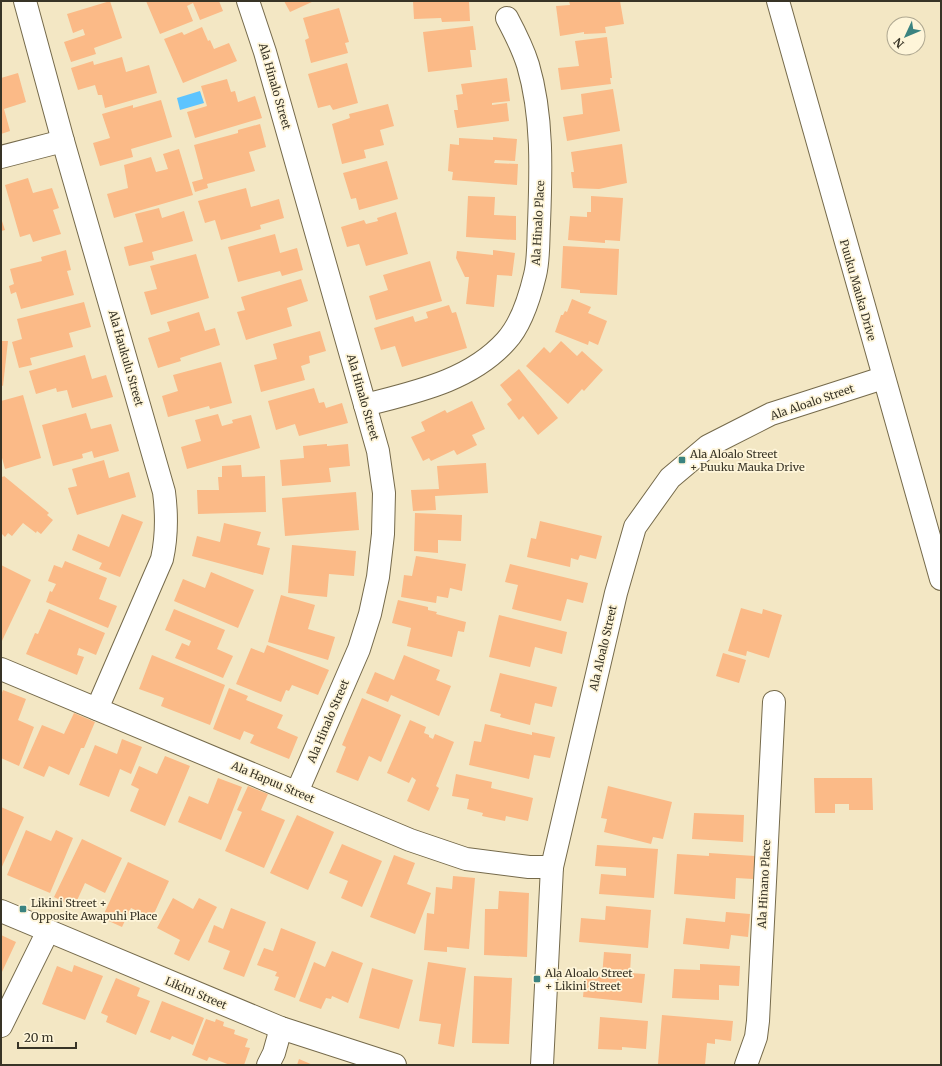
<svg xmlns="http://www.w3.org/2000/svg" width="942" height="1066" font-family="Merriweather,serif">
	<style>
		.water { fill: #5dc4fe }
		.building { fill: #fbba87 }
		.lines { fill: none; stroke-linecap: round; stroke-linejoin: round }
		.minor-casing { stroke: #756a4b; stroke-width: 24 }
		.minor { stroke: #fff; stroke-width: 22 }
		.poi-dot { fill: #3b8380; stroke: #fef5d9; stroke-width: 1.5 }
		.labels { text-anchor: middle; stroke-width: 3.5; stroke-linejoin: round; paint-order: stroke }
		.street-label { font-size: 11px; fill: #383426; stroke: #fef5d9 }
		.poi-label { font-size: 11px; fill: #383426; stroke: #fef5d9; text-anchor: start }
	</style>
	<rect width="100%" height="100%" fill="#f3e7c4"/>
	<path class="water" d="M200 91 204 103 180 110 177 98Z"/>
	<g class="building">
		<path d="M110 1 122 38 94 48 96 54 71 62 64 42 85 35 83 29 73 33 67 14Z"/>
		<path d="M146 1H219L223 11 200 20 193 3 187 6 193 21 160 34Z"/>
		<path d="M284 1H314L290 12Z"/>
		<path d="M413 1H469L470 21 442 22 441 18 414 19Z"/>
		<path d="M569 1H620L624 24 605 27 606 33 584 34V32L560 36 556 6 570 5Z"/>
		<path d="M339 8 349 42 345 43 348 53 311 63 305 40 309 38 303 18Z"/>
		<path d="M473 26 476 50H470L472 67 428 72 423 32Z"/>
		<path d="M202 27 208 41 210 40 214 49 229 43 237 61 183 83 164 39 182 32 184 35Z"/>
		<path d="M607 37 612 78H610L611 84 561 90 558 68 579 66 575 41Z"/>
		<path d="M122 57 126 72 149 65 157 93 105 108 102 95H98L95 85 78 90 71 68 93 61 94 65Z"/>
		<path d="M347 63 358 103 333 110 330 105 318 108 308 74Z"/>
		<path d="M18 73 26 102 4 109 10 131 1 134V78Z"/>
		<path d="M507 78 510 101 492 103V105L507 103 509 121 457 128 454 110H458L456 95 463 94 461 84Z"/>
		<path d="M227 79 231 92 235 91 238 102 255 96 262 118 195 138 187 112 207 106 201 86Z"/>
		<path d="M613 89 620 131 567 141 563 117 583 114 581 94Z"/>
		<path d="M161 100 172 137 131 149 133 157 100 166 93 143 110 138 102 114 133 105V108Z"/>
		<path d="M388 104 394 126 380 130 384 145 364 150 366 158 342 164 332 124 350 118 349 114Z"/>
		<path d="M260 124 266 147 249 152 255 171 207 184 208 188 195 192 192 182 203 179 194 145 238 133V130Z"/>
		<path d="M493 137 517 139 515 161 495 160 494 163 518 164 517 185 452 180 453 172 448 171 450 144 459 145V138L493 140Z"/>
		<path d="M622 144 627 183 599 189 573 188 571 172H574L571 152Z"/>
		<path d="M179 149 193 195 114 218 107 194 128 188 124 165 151 157 156 172 168 169 163 154Z"/>
		<path d="M387 161 398 199 359 210 356 198 351 199 343 173Z"/>
		<path d="M28 178 33 193 52 188 59 208 53 210 61 234 33 242 30 234 20 237 5 185Z"/>
		<path d="M246 188 251 207 279 199 284 218 260 225 261 229 221 240 215 220 205 223 198 201Z"/>
		<path d="M468 196 495 197 494 215 516 216V240L466 237Z"/>
		<path d="M591 196 623 198 620 241 605 240V243L568 240 570 216 587 217V212H591Z"/>
		<path d="M159 208 162 218 184 211 193 241 152 252 154 260 129 266 124 247 143 242 135 214Z"/>
		<path d="M396 212 408 254 366 266 359 244 347 247 341 227 364 220 366 224 378 221 377 218Z"/>
		<path d="M1 218 5 230 1 231Z"/>
		<path d="M275 234 280 253 297 248 303 270 282 276 280 271 238 282 228 247Z"/>
		<path d="M563 246 619 249 617 295 580 293V290L561 288Z"/>
		<path d="M66 250 71 270 67 271 74 295 21 309 16 292 11 294 9 286 14 284 10 269 42 261 41 257Z"/>
		<path d="M493 250 515 253 512 276 497 275 494 307 466 304 469 277H465L456 258 457 251 493 255Z"/>
		<path d="M196 254 209 298 151 315 144 292 157 289 150 266Z"/>
		<path d="M430 261 442 301 376 320 369 296 388 290 383 275Z"/>
		<path d="M301 279 308 301 287 308 292 326 246 340 237 312 245 310 241 297Z"/>
		<path d="M572 299 591 307 588 313 607 321 598 345 589 341 588 345 555 332 561 315H563L565 311 567 312Z"/>
		<path d="M84 302 91 327 69 333 73 347 30 358 32 365 19 368 12 342 22 339 17 319Z"/>
		<path d="M449 305 452 313 456 312 467 348 402 367 395 346 381 350 374 328 413 316 415 322 428 318 426 312Z"/>
		<path d="M199 312 205 331 215 328 220 345 180 358 181 361 158 368 148 338 170 331 167 322Z"/>
		<path d="M320 331 326 351 309 356 310 363 301 366 305 380 261 392 254 365 277 359 273 344Z"/>
		<path d="M1 341H8L3 386 1 385Z"/>
		<path d="M561 341 577 356 582 351 603 370 584 391 582 389 568 404 526 366 544 347 550 353Z"/>
		<path d="M85 355 92 379 106 375 113 397 72 408 67 390 57 392 56 388 36 394 29 371Z"/>
		<path d="M221 362 232 403 210 409 209 406 168 417 162 396 178 391 173 375Z"/>
		<path d="M519 369 558 418 538 435 523 416 519 420 507 404 512 400 500 385Z"/>
		<path d="M314 388 319 403 324 402 326 408 342 403 348 423 299 436 295 424 276 430 268 401Z"/>
		<path d="M23 395 41 458 5 469 1 454V401Z"/>
		<path d="M472 401 485 429 472 435 477 445 457 455 454 450 431 461 429 458 423 461 411 437 425 431 421 422 445 410 447 413Z"/>
		<path d="M86 413 91 429 111 424 119 451 94 458 92 451 82 454 83 458 53 466 42 425Z"/>
		<path d="M218 414 222 426 233 423 232 420 251 415 260 448 187 469 181 447 201 441 195 420Z"/>
		<path d="M327 444V446L348 444 350 466 329 468 331 482 282 486 280 460 304 458 303 446Z"/>
		<path d="M104 460 109 478 129 472 136 497 77 515 68 488 77 486 72 469Z"/>
		<path d="M486 463 488 493 435 496 436 510 413 511 411 490 439 489 437 466Z"/>
		<path d="M241 465 242 477 265 476 266 512 198 514 197 490H219L218 477H222V466Z"/>
		<path d="M1 476 3 477 4 476 49 513 47 515 53 520 41 534 37 531 36 533 23 523 12 536 8 533 5 537 1 533Z"/>
		<path d="M356 492 359 530 285 536 282 498Z"/>
		<path d="M415 513 462 515 461 541 438 540V553L414 551Z"/>
		<path d="M122 514 143 522 120 577 99 569 102 563 72 550 78 534 109 547Z"/>
		<path d="M540 521 602 536 596 559 580 555 578 560 571 558 570 567 527 557 531 538 536 539Z"/>
		<path d="M224 523 261 532 257 545 270 548 263 575 192 556 197 536 220 542Z"/>
		<path d="M292 545 356 551 354 576 329 574 327 597 288 593Z"/>
		<path d="M416 556 466 564 462 591 450 588 448 598 437 596 436 603 401 597 404 575 412 576Z"/>
		<path d="M65 561 107 578 99 599 117 606 108 628 46 602 50 591 52 592 56 584 48 581 54 565 62 568Z"/>
		<path d="M510 564 588 583 583 603 567 599 561 621 512 609 518 585 505 582Z"/>
		<path d="M1 565 31 580 1 643Z"/>
		<path d="M211 572 254 590 238 628 174 601 183 579 205 588Z"/>
		<path d="M281 595 315 605 308 629 335 637 328 660 268 642Z"/>
		<path d="M398 600 428 607V610L437 612 436 614 466 622 464 632 458 631 452 657 407 646 411 628 392 623Z"/>
		<path d="M741 608 762 614 763 609 782 615 769 658 747 651 746 656 728 651Z"/>
		<path d="M49 609 105 633 96 655 79 648 77 655 84 657 77 675 26 654 35 633 38 634Z"/>
		<path d="M174 609 225 630 217 649 233 656 223 678 175 658 182 643 189 646 191 641 165 630Z"/>
		<path d="M499 615 567 632 562 654 535 647 530 667 489 657Z"/>
		<path d="M267 645 329 670 318 695 292 685 289 691 286 690 281 702 236 684 251 648 264 653Z"/>
		<path d="M723 653 746 660 739 683 716 676Z"/>
		<path d="M152 655 225 685 210 725 161 706 164 698 139 689Z"/>
		<path d="M404 655 440 670 436 680 451 686 439 716 391 695 388 702 366 693 375 672 394 680Z"/>
		<path d="M500 673 557 687 552 707 535 703 530 725 500 717 501 714 490 711Z"/>
		<path d="M229 688 248 696 246 700 283 715 277 728 298 737 289 759 250 743 254 735 244 731 240 740 213 729Z"/>
		<path d="M3 690 26 699 18 720 34 727 19 766 1 758V695Z"/>
		<path d="M362 698 401 715 381 762 369 756 358 781 336 772 346 747 342 745Z"/>
		<path d="M74 713 95 722 84 748H81L69 775 49 766 44 777 23 768 42 725 64 734Z"/>
		<path d="M410 720 426 727 424 733 429 735V737L433 739 435 734 454 742 436 786 439 788 429 811 407 801 416 780 412 777 409 783 387 773Z"/>
		<path d="M485 724 532 735V732L555 737 550 758 534 755 529 779 469 765 474 741 481 742Z"/>
		<path d="M122 739 142 747 131 774 120 769 109 797 79 785 95 745 117 754Z"/>
		<path d="M165 756 190 766 165 826 130 811 139 789 131 785 139 766 157 774Z"/>
		<path d="M456 774 492 782 491 788 533 798 528 821 506 816 505 821 482 816 483 813 467 809 469 799 452 796Z"/>
		<path d="M218 778 242 787 221 840 178 822 189 796 208 804Z"/>
		<path d="M814 778H872L873 810H849V804H835V813H815Z"/>
		<path d="M248 786 268 794 261 810 285 820 264 868 225 851 242 812 237 810Z"/>
		<path d="M608 786 672 802 663 839 653 837 651 844 604 832 607 819 601 818Z"/>
		<path d="M1 807 24 817 1 869Z"/>
		<path d="M694 813 744 815 743 842 692 839Z"/>
		<path d="M297 815 334 832 308 890 270 873Z"/>
		<path d="M26 830 51 841 56 830 73 838 50 893 7 875Z"/>
		<path d="M82 839 122 858 105 893 85 883 74 907 54 897Z"/>
		<path d="M342 844 382 861 362 907 341 898 348 881 329 873Z"/>
		<path d="M597 845 658 849 654 898 599 894 601 874 626 876V868L595 866Z"/>
		<path d="M709 853 755 856 753 879 736 878 735 899 674 894 677 854 709 856Z"/>
		<path d="M394 855 415 863 407 884 431 893 415 934 370 917Z"/>
		<path d="M128 862 169 881 152 918 131 908 122 927 102 918Z"/>
		<path d="M453 876 475 878 469 949 447 947V952L424 950 427 913 434 914 436 887 452 889Z"/>
		<path d="M499 891 529 893 527 957 484 955 485 909H498Z"/>
		<path d="M173 898 193 909 199 898 217 907 189 961 174 954 180 940 157 928Z"/>
		<path d="M606 906 651 910 648 948 579 942 581 918 605 920Z"/>
		<path d="M231 908 266 922 244 977 223 969 230 951 208 942 214 925 223 929Z"/>
		<path d="M726 912 750 914 748 937 731 935 729 949 683 944 686 918 725 922Z"/>
		<path d="M281 928 316 942 295 998 274 990 279 977 275 976 277 972 257 965 264 948 273 951Z"/>
		<path d="M1 935 16 942 1 974Z"/>
		<path d="M332 951 363 963 348 1003 332 996 331 999 326 998 321 1009 299 1001 314 962 325 967Z"/>
		<path d="M604 952 631 954 630 973 645 974 642 1003 583 997 585 975 602 977Z"/>
		<path d="M428 962 466 968 454 1047 438 1044 441 1024 419 1021Z"/>
		<path d="M700 964 740 966 739 986 719 985V1000L672 998 674 969 700 970Z"/>
		<path d="M74 965 103 976 85 1020 42 1004 57 966 72 972Z"/>
		<path d="M372 968 413 980 399 1029 359 1018Z"/>
		<path d="M474 976 512 978 509 1044 472 1043Z"/>
		<path d="M116 978 140 988 137 996 150 1001 136 1035 106 1022 108 1016 101 1013Z"/>
		<path d="M162 1001 204 1018 193 1045 172 1036 170 1040 150 1032Z"/>
		<path d="M662 1015 733 1021 731 1041 715 1039V1044L707 1043 705 1065 658 1064Z"/>
		<path d="M600 1017 648 1021 646 1049 622 1047V1050L598 1049Z"/>
		<path d="M206 1019 215 1022 216 1019 224 1022 223 1026 235 1030 234 1034 248 1039 245 1047 250 1048 244 1065H230L209 1057 207 1061 192 1055Z"/>
		<path d="M299 1059 313 1065H297Z"/>
	</g>
	<g class="lines">
		<g class="minor-casing">
			<g id="minor">
				<path d="M25 1 63 141 164 492C167 515 167 536 162 559L97 709"/>
				<path d="M248 1 265 52 365 405 378 451 384 493 383 534 378 577 370 614 359 649 297 792"/>
				<path d="M778 1 941 579"/>
				<path d="M1 157 63 141"/>
				<path d="M365 405C415 392 470 381 506 341 521 325 530 296 535 275 539 259 538 241 539 224 541 171 543 116 528 65 523 49 515 33 507 18"/>
				<path d="M1 669 410 840 466 859 529 867H552"/>
				<path d="M1 911 281 1028 395 1065"/>
				<path d="M1 1026 48 931"/>
				<path d="M268 1065 274 1053 281 1028"/>
				<path d="M542 1065 552 867 616 593 635 527 670 478 708 446 771 414 883 378"/>
				<path d="M746 1065 756 1037 758 1021 774 702"/>
			</g>
		</g>
		<use href="#minor" class="minor"/>
	</g>
	<g class="poi-dot">
		<rect x="678" y="456" width="8" height="8" rx="2"/>
		<rect x="19" y="905" width="8" height="8" rx="2"/>
		<rect x="533" y="975" width="8" height="8" rx="2"/>
	</g>
	<g class="labels">
		<g class="street-label">
			<text transform="translate(275 86) rotate(74)" y="4">Ala Hinalo Street</text>
			<text transform="translate(538 223) rotate(-87)" y="4">Ala Hinalo Place</text>
			<text transform="translate(858 290) rotate(74)" y="4">Puuku Mauka Drive</text>
			<text transform="translate(126 358) rotate(74)" y="4">Ala Haukulu Street</text>
			<text transform="translate(363 397) rotate(74)" y="4">Ala Hinalo Street</text>
			<text transform="translate(812 402) rotate(-19)" y="4">Ala Aloalo Street</text>
			<text transform="translate(603 648) rotate(-77)" y="4">Ala Aloalo Street</text>
			<text transform="translate(328 721) rotate(-67)" y="4">Ala Hinalo Street</text>
			<text transform="translate(273 782) rotate(23)" y="4">Ala Hapuu Street</text>
			<text transform="translate(764 884) rotate(-87)" y="4">Ala Hinano Place</text>
			<text transform="translate(196 993) rotate(23)" y="4">Likini Street</text>
		</g>
		<g class="poi-label">
			<text x="690" y="458">Ala Aloalo Street<tspan x="690" dy="13">+ Puuku Mauka Drive</tspan></text>
			<text x="31" y="907">Likini Street +<tspan x="31" dy="13">Opposite Awapuhi Place</tspan></text>
			<text x="545" y="977">Ala Aloalo Street<tspan x="545" dy="13">+ Likini Street</tspan></text>
		</g>
	</g>
	<rect width="942" height="1066" fill="none" stroke="#383426" stroke-width="4"/>
	<g transform="translate(906 36) rotate(226)"><circle r="19" fill="#fef5d9" stroke="#afa891"/>
	<path d="M0-3L7 15L0 10L-7 15Z" fill="#3b8380"/>
	<text y="-6" font-size="11" font-weight="bold" text-anchor="middle" fill="#383426">N</text>
	</g>
	<path d="M18 1042v6h58v-6" fill="none" stroke="#383426" stroke-width="2"/>
	<text x="24" y="1042" font-size="12" fill="#383426" stroke="#fef5d9" stroke-width="3" paint-order="stroke">20 m</text>
</svg>
